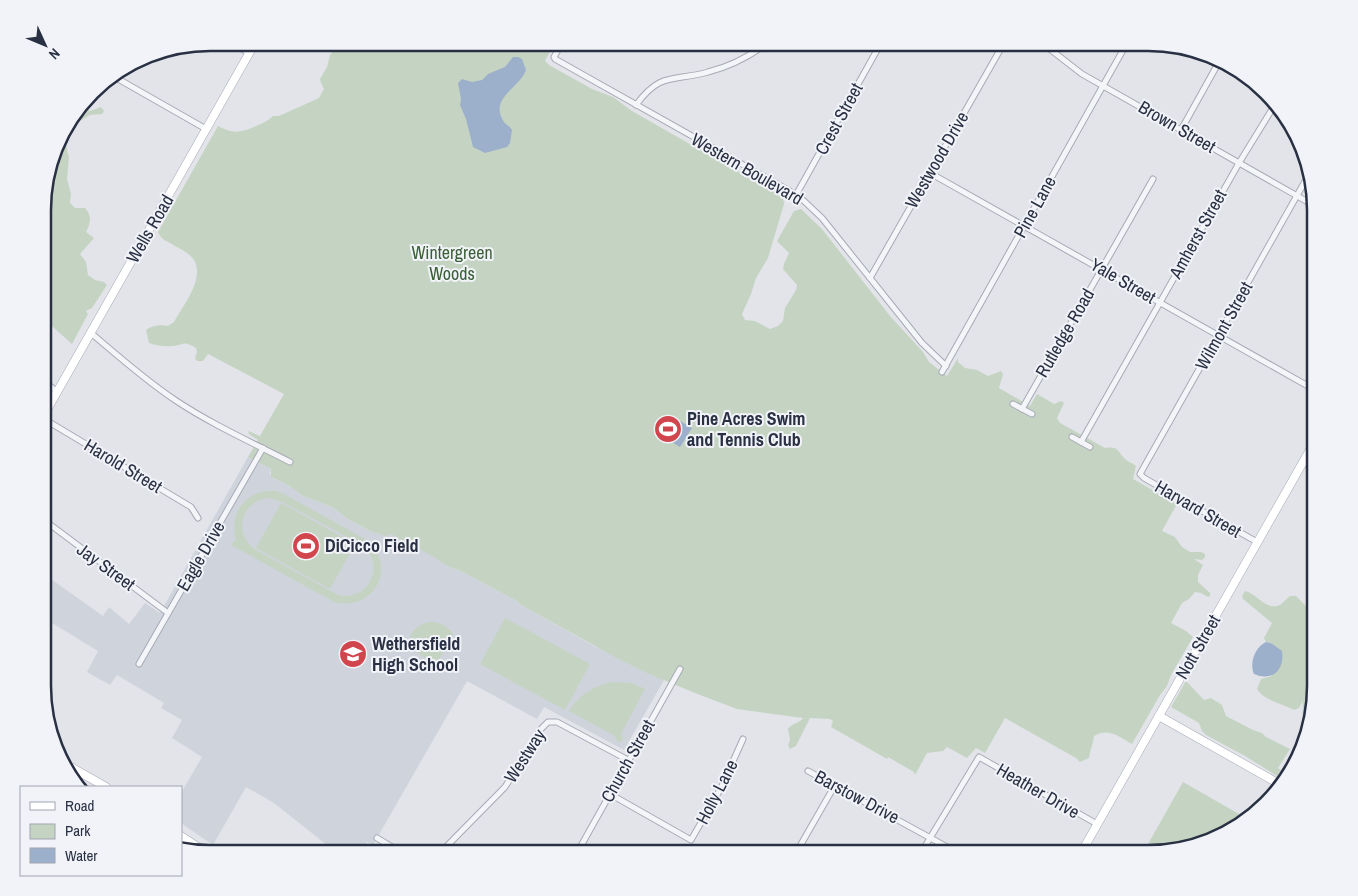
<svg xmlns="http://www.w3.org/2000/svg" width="1358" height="896" font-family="'Archivo Narrow',sans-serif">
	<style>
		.built { fill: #cfd3dc }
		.green { fill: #c5d4c2; fill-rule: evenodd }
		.water { fill: #9cafcb }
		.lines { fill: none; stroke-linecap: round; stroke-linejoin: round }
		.street-casing { stroke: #a7aab5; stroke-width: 7 }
		.secondary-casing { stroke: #a7aab5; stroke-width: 9 }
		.street { stroke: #f4f5f8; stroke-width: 5 }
		.secondary { stroke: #fff; stroke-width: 8 }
		.labels { text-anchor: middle; stroke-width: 4; stroke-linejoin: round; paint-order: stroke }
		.street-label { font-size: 18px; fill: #293043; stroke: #f1f3f8 }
		.park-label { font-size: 18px; fill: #3a5f36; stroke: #f1f3f8 }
		.poi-label { font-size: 18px; font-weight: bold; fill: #293043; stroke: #f1f3f8; text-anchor: start }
		.rim { fill: none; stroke: #293043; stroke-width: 2.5 }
	</style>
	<rect width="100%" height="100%" fill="#e2e4ea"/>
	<path class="built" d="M248 457 271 469 270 474 274 479 288 485 303 496 332 507 348 519 372 532 383 535 391 533 433 556 449 567 459 570 517 601 521 605 594 646 664 680 624 750 544 707 537 719 467 681 373 845 367 842 360 853H337L274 803 246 787 213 845 181 823V793L202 757 172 738 182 720 161 708 164 703 117 675 110 685 87 672 98 651 44 618V584L48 577 103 616 109 607 129 624 145 603 160 613Z"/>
	<g class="green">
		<path d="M340 43H544L552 48 545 61 549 65 592 89 613 97 632 111 783 197 784 204 768 258 756 278 751 294 742 314 745 320 755 321 770 329 778 326 783 321 785 308 796 290 797 285 783 269 784 264 789 253 777 241 794 211 801 209 822 229 890 316 923 352 929 362 947 376 958 358V362L965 368 977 370 988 376 1001 371 1003 374 999 388 1030 406 1037 394 1054 404 1061 401 1064 403 1057 418 1060 423 1105 448C1119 446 1117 451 1125 459 1128 462 1133 463 1136 466L1133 479 1177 504 1162 531 1175 537 1182 547 1190 552H1201L1205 554V557L1202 560 1194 559 1203 565 1198 575V582L1210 593V596L1208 597 1201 593 1195 592 1189 599 1182 603 1171 623 1186 631 1193 637 1171 675 1167 686 1160 695 1132 744C1120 737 1108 727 1094 736 1093 744 1090 750 1089 758L1080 762 1076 758 1005 718 985 753 976 748 967 758 947 747 943 751 927 753 915 775 914 772 888 757 887 759 831 727 833 721 830 719 810 718 796 746 790 749 788 745 790 740 788 729C792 723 800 723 803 718L737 709 695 693 649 674 615 657 521 605 517 601 459 570 449 567 432 556 391 534 386 536 372 532 348 519 332 507 303 496 288 485 271 477V469L248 457 258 440 249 434 248 431 260 436 284 394 208 354 203 361H197L195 358 197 352 196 348C182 340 185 345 173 346 168 347 153 345 149 343L146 330C150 326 162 324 168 326L174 322C183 305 205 279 194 260 190 254 181 249 175 246 166 240 162 241 158 232L218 126C232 134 241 133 256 126 263 123 268 121 273 116H279L319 98 324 89 321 83 320 79 327 67 330 55Z"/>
		<path d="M82 107 90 111 101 107 104 111 102 114 90 115 80 121 66 137 65 141 69 157 67 179 71 194 70 203 75 208H85C92 215 91 223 86 232L94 238 80 254 86 262 88 275 95 280 104 282 107 285 92 308 86 311 88 314 72 344 44 319V188L60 136Z"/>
		<path d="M265 491H276L286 495 363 538C400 562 376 613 334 602L231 545 236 539C229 516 242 496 265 491ZM270 498 282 502 360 544C387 563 370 602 338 595L256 550C232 534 241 500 270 498Z"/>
		<path d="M281 503 355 544 330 589 256 548Z"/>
		<path d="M1245 591C1256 593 1265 609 1277 606 1282 605 1286 599 1290 596H1296L1307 607 1315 591V697L1305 727 1302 723 1303 701 1299 708 1294 710C1283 704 1263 700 1257 689L1261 679 1272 676V643L1266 642 1264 638 1272 623 1243 599 1242 596Z"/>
		<path d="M505 618 590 664 565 710 480 664Z"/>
		<path d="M429 622C440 622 447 625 453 634L439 660 440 664 438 666 435 665 433 662 408 648C408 633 416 625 429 622Z"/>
		<path d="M1186 681 1204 700 1211 698 1222 705 1226 716 1253 730 1262 733 1266 737 1290 749 1278 768 1288 776 1285 781 1245 756 1206 735 1202 731 1199 723 1171 707Z"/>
		<path d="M612 682 632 683 645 689 621 734 623 739 620 742 616 740 615 736 569 711C581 693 591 688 612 682Z"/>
		<path d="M1183 782 1246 818 1232 831 1159 853H1143Z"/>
	</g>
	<g class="water">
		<path d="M513 57H518L522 59 526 70C520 88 488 98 504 122 506 125 510 126 512 130L510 143 507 147 485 153 473 147 466 119 460 105 461 99 458 83 462 79 472 82 482 80 488 74 505 67Z"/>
		<path d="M680 421 692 428 680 447 662 436 666 428 674 433Z"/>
		<path d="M1266 642 1271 643 1282 651C1285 670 1272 682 1254 674 1249 663 1255 647 1266 642Z"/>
	</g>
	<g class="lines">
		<g class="street-casing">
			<g id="street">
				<path d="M231 43 249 53"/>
				<path d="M562 43 554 57 555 59 788 190 804 201 822 218 922 343 946 366"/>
				<path d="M1042 43 1082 74 1315 206"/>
				<path d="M113 76 206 129"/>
				<path d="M636 105C661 71 673 82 708 72 729 67 750 56 768 43"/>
				<path d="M1181 130 1220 60"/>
				<path d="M930 173 1315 390"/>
				<path d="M796 195 881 43"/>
				<path d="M870 278 1004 43"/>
				<path d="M91 333C118 356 145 380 175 400 211 424 251 442 290 462"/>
				<path d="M942 372 1127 43"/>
				<path d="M44 381 57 392"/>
				<path d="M1013 404 1032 414"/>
				<path d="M1022 409 1153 179"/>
				<path d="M44 419 191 507 198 518"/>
				<path d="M1072 437 1090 447"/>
				<path d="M1081 442 1239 163 1274 106"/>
				<path d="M44 520 168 613"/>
				<path d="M1257 542 1144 478 1140 474 1308 176"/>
				<path d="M139 664 263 448"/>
				<path d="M808 771 958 853"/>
				<path d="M610 794 691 840 721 788 743 739"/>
				<path d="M377 838 402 853"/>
				<path d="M440 853 505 787 541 729 548 722H557L628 760"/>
				<path d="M577 853 680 669"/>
				<path d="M796 853 835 785"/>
				<path d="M921 853 979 757 1097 824"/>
			</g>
		</g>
		<g class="secondary-casing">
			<g id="secondary">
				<path d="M44 415 255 43"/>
				<path d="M1159 716 1281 785"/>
				<path d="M62 762 106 787"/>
				<path d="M181 836 207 853"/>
				<path d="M1081 853 1315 441"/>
			</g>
		</g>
		<use href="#street" class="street"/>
		<use href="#secondary" class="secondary"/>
	</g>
	<defs>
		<g id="stadium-disc" transform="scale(1.4375)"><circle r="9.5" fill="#d1454d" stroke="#f1f3f8"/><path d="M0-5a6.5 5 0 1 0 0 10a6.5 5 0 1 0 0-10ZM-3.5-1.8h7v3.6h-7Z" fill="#fff"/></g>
		<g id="school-disc" transform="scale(1.4375)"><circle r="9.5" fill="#d1454d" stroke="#f1f3f8"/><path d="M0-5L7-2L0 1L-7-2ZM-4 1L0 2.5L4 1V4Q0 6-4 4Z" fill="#fff"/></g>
	</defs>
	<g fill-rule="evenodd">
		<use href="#stadium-disc" x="668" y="429"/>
		<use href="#stadium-disc" x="306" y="546"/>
		<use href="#school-disc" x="353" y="654"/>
	</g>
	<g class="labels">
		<g class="street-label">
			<text transform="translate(839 119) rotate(-61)" y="6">Crest Street</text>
			<text transform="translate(1177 127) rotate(30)" y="6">Brown Street</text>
			<text transform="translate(937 160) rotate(-60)" y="6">Westwood Drive</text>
			<text transform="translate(747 169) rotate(30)" y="6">Western Boulevard</text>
			<text transform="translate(1035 207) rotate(-61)" y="6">Pine Lane</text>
			<text transform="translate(150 229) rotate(-60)" y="6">Wells Road</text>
			<text transform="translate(1198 234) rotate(-61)" y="6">Amherst Street</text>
			<text transform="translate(1123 281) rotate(30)" y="6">Yale Street</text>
			<text transform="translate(1224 326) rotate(-61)" y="6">Wilmont Street</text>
			<text transform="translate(1065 333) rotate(-60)" y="6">Rutledge Road</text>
			<text transform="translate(123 466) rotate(31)" y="6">Harold Street</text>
			<text transform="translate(1198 509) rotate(30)" y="6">Harvard Street</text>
			<text transform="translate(201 556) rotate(-60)" y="6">Eagle Drive</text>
			<text transform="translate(106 567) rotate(36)" y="6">Jay Street</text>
			<text transform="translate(1198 647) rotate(-60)" y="6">Nott Street</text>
			<text transform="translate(525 756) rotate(-57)" y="6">Westway</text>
			<text transform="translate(628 761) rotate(-61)" y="6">Church Street</text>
			<text transform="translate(1038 791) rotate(30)" y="6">Heather Drive</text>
			<text transform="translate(717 792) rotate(-63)" y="6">Holly Lane</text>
			<text transform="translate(857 797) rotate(28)" y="6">Barstow Drive</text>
		</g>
		<g class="park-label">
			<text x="452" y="259">Wintergreen<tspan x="452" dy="21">Woods</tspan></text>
		</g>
		<g class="poi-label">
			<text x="687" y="425">Pine Acres Swim<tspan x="687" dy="21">and Tennis Club</tspan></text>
			<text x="325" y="552">DiCicco Field</text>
			<text x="372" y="650">Wethersfield<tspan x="372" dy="21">High School</tspan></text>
		</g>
	</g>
	<path d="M0 0H1358V896H0ZM210 51H1148A159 159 0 0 1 1307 210V686A159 159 0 0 1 1148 845H210A159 159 0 0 1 51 686V210A159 159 0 0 1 210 51Z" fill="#f1f3f8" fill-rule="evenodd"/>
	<path class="rim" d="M210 51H1148A159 159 0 0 1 1307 210V686A159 159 0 0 1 1148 845H210A159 159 0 0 1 51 686V210A159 159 0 0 1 210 51Z"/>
	<rect x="20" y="786" width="162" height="90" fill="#f1f3f8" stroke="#a1a5b0"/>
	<rect x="30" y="802" width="25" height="8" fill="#ffffff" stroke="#a1a5b0"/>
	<text x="65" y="811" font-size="15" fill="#293043">Road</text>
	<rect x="30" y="824" width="25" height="15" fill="#c5d4c2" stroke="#a1a5b0"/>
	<text x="65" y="836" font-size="15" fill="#293043">Park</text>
	<rect x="30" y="848" width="25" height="15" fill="#9cafcb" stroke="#a1a5b0"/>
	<text x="65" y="861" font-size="15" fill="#293043">Water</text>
	<g transform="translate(45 45) rotate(134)" stroke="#f1f3f8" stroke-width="4" paint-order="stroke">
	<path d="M0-4L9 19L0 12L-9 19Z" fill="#293043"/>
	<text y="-8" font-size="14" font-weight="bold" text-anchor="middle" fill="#293043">N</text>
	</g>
</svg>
